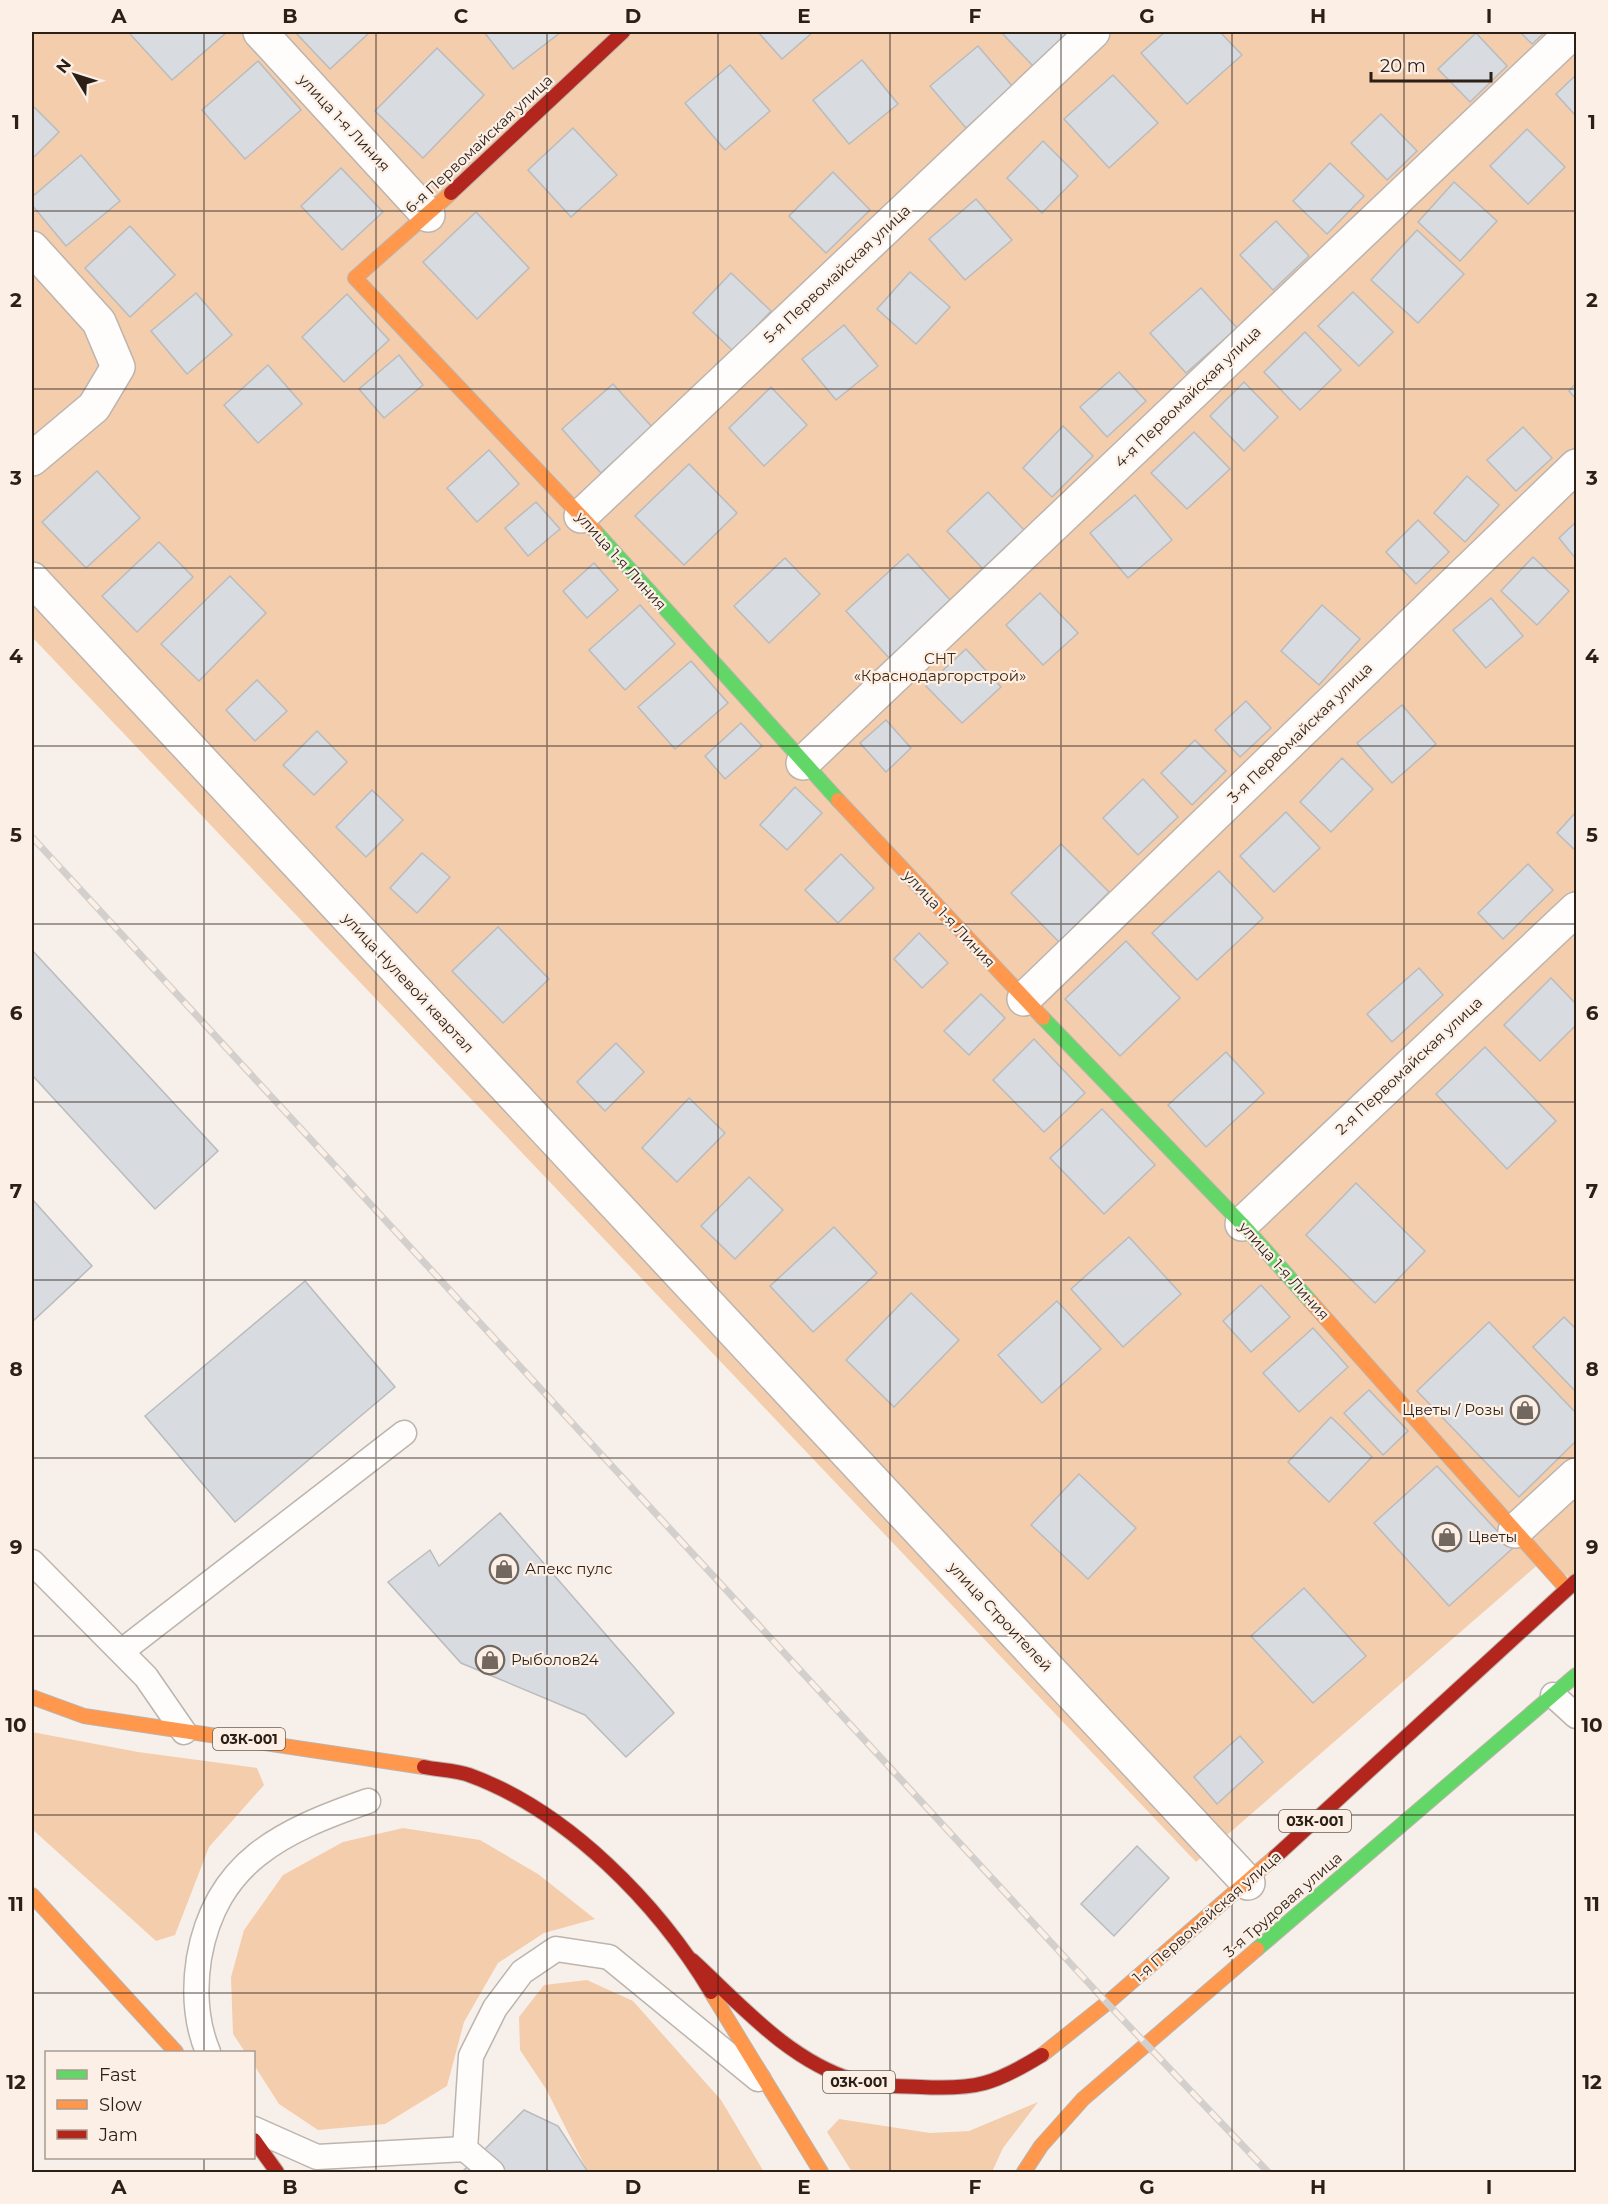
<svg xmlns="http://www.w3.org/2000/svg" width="1608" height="2204" font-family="Montserrat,sans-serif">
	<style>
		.green { fill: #f4cdad }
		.building { fill: #d8dce1; stroke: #b9bbbd; stroke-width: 1.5 }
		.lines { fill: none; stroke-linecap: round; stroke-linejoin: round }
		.lane-casing { stroke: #bcb4ad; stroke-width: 27 }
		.street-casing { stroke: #bcb4ad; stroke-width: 36 }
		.fast-casing { stroke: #bcb4ad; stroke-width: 16 }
		.slow-casing { stroke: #bcb4ad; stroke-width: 16 }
		.jam-casing { stroke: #bcb4ad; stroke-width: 16 }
		.lane { stroke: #fefdfc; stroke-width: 24 }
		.street { stroke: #fefdfc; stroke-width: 33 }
		.fast { stroke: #63d668; stroke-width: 14 }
		.slow { stroke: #ff974d; stroke-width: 14 }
		.jam { stroke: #b3261e; stroke-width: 14 }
		.rail-casing { stroke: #d2cfcd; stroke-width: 7 }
		.rail { stroke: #fcefe5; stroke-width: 4.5; stroke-dasharray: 14; stroke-linecap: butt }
		.grid { fill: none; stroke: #2b1f16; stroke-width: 1.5; stroke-opacity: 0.55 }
		.labels { text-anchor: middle; stroke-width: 4.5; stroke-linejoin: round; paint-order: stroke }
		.shield { fill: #fcefe5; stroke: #6a5d54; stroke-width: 1.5 }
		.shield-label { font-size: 14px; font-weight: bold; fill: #2b1f16 }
		.street-label { font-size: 15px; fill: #2b1f16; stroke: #fcefe5 }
		.park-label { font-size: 15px; fill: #46280c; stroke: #fcefe5 }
		.poi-label { font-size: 15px; fill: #2b1f16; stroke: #fcefe5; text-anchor: start }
		.neatline { fill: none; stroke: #2b1f16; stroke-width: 2 }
		.grid-label { font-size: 20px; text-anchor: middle; font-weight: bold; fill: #2b1f16 }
	</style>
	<rect width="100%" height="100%" fill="#f7f0ea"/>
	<g class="green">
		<path d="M32 32H1576V1581L1542 1561 1196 1862 32 637Z"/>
		<path d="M32 1732 138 1752 257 1768 264 1785 209 1847 175 1935 156 1941 32 1829Z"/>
		<path d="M403 1828 480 1840 538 1874 595 1919 544 1933 498 1963 464 2022 447 2086 385 2124 318 2130 279 2104 254 2065V2052H245L233 2034 231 1977 244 1930 283 1875 343 1842Z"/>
		<path d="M587 1980 633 2001 721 2100 764 2172H588L546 2089 520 2050 519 2017 544 1985Z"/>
		<path d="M1038 2102 1003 2148 992 2172H852L827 2132 839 2119 930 2133 969 2131Z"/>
	</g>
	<g class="building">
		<path d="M133 32H227L172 80 130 34Z"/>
		<path d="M295 32H370L330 69Z"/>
		<path d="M484 32H561L513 69Z"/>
		<path d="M758 32H813L782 59Z"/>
		<path d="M1001 32H1070L1033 66Z"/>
		<path d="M1165 32H1220L1242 55 1187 104 1141 53Z"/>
		<path d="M1520 32H1545L1532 44Z"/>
		<path d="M1476 33 1507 66 1470 102 1438 69Z"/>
		<path d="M978 46 1013 87 966 128 930 86Z"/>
		<path d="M437 48 484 95 423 158 375 111Z"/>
		<path d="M862 60 898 104 849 144 813 100Z"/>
		<path d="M258 61 301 110 245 159 202 110Z"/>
		<path d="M730 65 770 111 725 150 685 103Z"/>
		<path d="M1113 75 1158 123 1109 168 1064 119Z"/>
		<path d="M1576 75V116L1556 94Z"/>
		<path d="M32 105 59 132 32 159Z"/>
		<path d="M1381 114 1417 151 1387 180 1351 143Z"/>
		<path d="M573 128 617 175 571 217 528 170Z"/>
		<path d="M1527 129 1565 167 1528 204 1490 166Z"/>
		<path d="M1043 141 1078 176 1042 213 1007 178Z"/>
		<path d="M81 155 120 201 66 246 32 205V197Z"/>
		<path d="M1330 163 1364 196 1327 234 1293 201Z"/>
		<path d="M341 168 383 212 342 250 301 206Z"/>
		<path d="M833 172 870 210 826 253 789 216Z"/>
		<path d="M1454 182 1497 221 1460 261 1418 222Z"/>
		<path d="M976 199 1012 240 965 280 929 239Z"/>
		<path d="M476 212 529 268 477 319 423 262Z"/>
		<path d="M1276 221 1309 256 1273 290 1240 255Z"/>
		<path d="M130 226 175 275 130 317 85 268Z"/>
		<path d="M1417 230 1464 274 1418 323 1371 280Z"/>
		<path d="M910 272 950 307 916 344 877 309Z"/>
		<path d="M731 273 771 311 733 351 693 313Z"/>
		<path d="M1201 288 1237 328 1186 373 1150 333Z"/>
		<path d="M1353 292 1393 332 1359 366 1318 326Z"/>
		<path d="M196 293 232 335 187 374 151 331Z"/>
		<path d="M347 294 389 340 344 382 302 337Z"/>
		<path d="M844 325 878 366 836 400 802 359Z"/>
		<path d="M1305 332 1341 370 1300 410 1264 372Z"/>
		<path d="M399 355 423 385 384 418 359 389Z"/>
		<path d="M268 365 302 404 258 443 224 405Z"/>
		<path d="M1119 372 1146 401 1107 437 1080 407Z"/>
		<path d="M1244 382 1278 417 1244 451 1210 416Z"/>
		<path d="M1576 383V399L1569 391Z"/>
		<path d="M613 384 652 427 601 473 562 429Z"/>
		<path d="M771 387 807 425 764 466 729 428Z"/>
		<path d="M1063 426 1093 456 1052 497 1023 468Z"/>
		<path d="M1523 427 1552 458 1516 491 1487 460Z"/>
		<path d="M1194 432 1230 469 1187 509 1151 473Z"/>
		<path d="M489 450 519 484 477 522 447 488Z"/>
		<path d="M689 464 737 513 684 565 635 516Z"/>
		<path d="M97 471 140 518 86 568 42 522Z"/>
		<path d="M1467 476 1499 505 1465 542 1434 513Z"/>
		<path d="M988 492 1025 531 984 570 947 531Z"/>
		<path d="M1135 495 1172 540 1128 578 1090 533Z"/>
		<path d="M536 502 560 529 528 556 505 528Z"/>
		<path d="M1418 520 1449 552 1416 584 1386 552Z"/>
		<path d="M1576 522V559L1559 538Z"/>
		<path d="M159 542 193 577 137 632 102 596Z"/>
		<path d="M908 554 953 603 891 660 846 611Z"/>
		<path d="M1533 557 1569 591 1537 625 1501 591Z"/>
		<path d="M785 558 820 594 769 643 734 606Z"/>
		<path d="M594 563 618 590 587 618 563 591Z"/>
		<path d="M230 576 266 613 199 681 161 644Z"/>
		<path d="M1040 593 1078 633 1043 665 1006 625Z"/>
		<path d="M1491 598 1523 636 1486 668 1453 630Z"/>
		<path d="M640 605 675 644 625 690 589 650Z"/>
		<path d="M1322 605 1360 639 1319 685 1281 651Z"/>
		<path d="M966 649 1001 687 962 723 926 686Z"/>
		<path d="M691 661 728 703 675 749 638 707Z"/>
		<path d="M257 680 287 711 255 741 226 710Z"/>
		<path d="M1246 701 1271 728 1240 757 1215 730Z"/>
		<path d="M1402 705 1436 744 1392 783 1357 743Z"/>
		<path d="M886 720 911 748 886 772 860 743Z"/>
		<path d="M741 723 762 746 725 779 705 756Z"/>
		<path d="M317 731 347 762 314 795 283 765Z"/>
		<path d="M1195 740 1226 771 1192 805 1161 773Z"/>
		<path d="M1342 758 1373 789 1331 832 1300 802Z"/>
		<path d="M1143 779 1178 817 1138 855 1103 818Z"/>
		<path d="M795 787 822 813 787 850 760 825Z"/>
		<path d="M372 790 403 820 366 857 336 827Z"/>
		<path d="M1286 812 1320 848 1274 892 1240 856Z"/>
		<path d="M1576 812V851L1557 833Z"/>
		<path d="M1061 844 1109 892 1059 942 1011 893Z"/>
		<path d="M422 853 450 877 417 913 390 888Z"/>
		<path d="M841 854 874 888 838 923 805 890Z"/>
		<path d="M1528 864 1553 890 1503 939 1478 913Z"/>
		<path d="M1219 871 1263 918 1197 980 1152 933Z"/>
		<path d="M498 927 549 979 503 1023 452 971Z"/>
		<path d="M919 933 948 963 922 988 894 959Z"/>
		<path d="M1126 941 1180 998 1120 1056 1065 999Z"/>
		<path d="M32 950 218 1151 155 1209 32 1075Z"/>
		<path d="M1419 968 1443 995 1392 1042 1367 1014Z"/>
		<path d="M1551 978 1576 1004V1025L1540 1061 1504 1025Z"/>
		<path d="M981 994 1005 1018 969 1055 944 1031Z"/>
		<path d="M1034 1039 1085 1093 1044 1132 993 1080Z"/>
		<path d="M616 1043 644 1072 605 1111 577 1082Z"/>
		<path d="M1485 1047 1556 1121 1507 1169 1436 1094Z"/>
		<path d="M1226 1052 1264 1093 1206 1147 1168 1105Z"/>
		<path d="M689 1098 725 1133 677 1182 642 1148Z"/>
		<path d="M1102 1109 1155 1165 1104 1214 1050 1158Z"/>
		<path d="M749 1177 783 1210 735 1259 701 1226Z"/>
		<path d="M1356 1183 1425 1251 1375 1303 1306 1235Z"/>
		<path d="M32 1199 92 1266 32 1322Z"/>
		<path d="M834 1227 877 1273 813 1332 770 1286Z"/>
		<path d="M1129 1237 1181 1294 1123 1347 1071 1289Z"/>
		<path d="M305 1281 395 1387 235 1522 145 1416Z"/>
		<path d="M1261 1285 1290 1317 1251 1352 1223 1321Z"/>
		<path d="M911 1293 959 1340 894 1407 846 1360Z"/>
		<path d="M1057 1301 1101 1349 1042 1403 998 1355Z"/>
		<path d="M1564 1317 1576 1329V1392L1533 1347Z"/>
		<path d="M1489 1322 1576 1413V1441L1519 1497 1417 1391Z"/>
		<path d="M1313 1328 1348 1367 1299 1412 1263 1373Z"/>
		<path d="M1369 1390 1408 1431 1383 1455 1344 1413Z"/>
		<path d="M1331 1417 1372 1457 1329 1502 1288 1462Z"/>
		<path d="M1437 1466 1513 1548 1449 1606 1374 1523Z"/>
		<path d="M1079 1474 1136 1528 1088 1579 1031 1525Z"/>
		<path d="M500 1513 674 1713 626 1757 585 1715 461 1663 388 1582 430 1550 439 1566Z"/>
		<path d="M1304 1588 1366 1656 1313 1703 1251 1636Z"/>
		<path d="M1240 1736 1263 1762 1217 1804 1194 1777Z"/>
		<path d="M1137 1846 1169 1878 1114 1936 1081 1904Z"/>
		<path d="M524 2110 558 2126 588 2172H462Z"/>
	</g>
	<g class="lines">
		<g class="lane-casing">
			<g id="lane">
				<path d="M32 1562 146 1677 184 1732"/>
				<path d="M122 1651 404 1433"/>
				<path d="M1553 1695 1576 1716"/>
				<path d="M208 2052C196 2023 194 1990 199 1958 216 1861 282 1831 368 1801"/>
				<path d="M254 2129 317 2157 465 2149 492 2172"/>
				<path d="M465 2149 471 2056 495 2008 522 1972 556 1949 609 1957 758 2079"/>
			</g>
		</g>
		<g class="street-casing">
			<g id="street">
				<path d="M260 32 428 215"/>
				<path d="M32 248 99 322 118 367 94 407 32 459"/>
				<path d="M581 516 1093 32"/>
				<path d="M32 579 1248 1883"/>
				<path d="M803 763 1573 32"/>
				<path d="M1024 999 1576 466"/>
				<path d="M1242 1224 1576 909"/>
				<path d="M1515 1531 1576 1475"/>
			</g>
		</g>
		<g class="fast-casing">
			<g id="fast">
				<path d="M596 532 838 800"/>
				<path d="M1043 1018 1242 1224 1311 1302"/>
				<path d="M1257 1949 1576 1675"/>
			</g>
		</g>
		<g class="slow-casing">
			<g id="slow">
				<path d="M451 193 355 278 596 532"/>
				<path d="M838 800 1043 1018"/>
				<path d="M1311 1302 1567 1589"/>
				<path d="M32 1697 84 1716 424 1767"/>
				<path d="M32 1895 176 2052"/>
				<path d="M711 1992 821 2172"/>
				<path d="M1042 2055 1112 1999 1275 1857"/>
				<path d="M1024 2172 1041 2146 1083 2099 1257 1949"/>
			</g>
		</g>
		<g class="jam-casing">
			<g id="jam">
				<path d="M451 193 623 32"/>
				<path d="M424 1767C438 1770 456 1770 469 1775 568 1811 658 1904 711 1992"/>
				<path d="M1275 1857 1576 1581"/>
				<path d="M692 1960C740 2004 788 2060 853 2080 875 2087 898 2086 921 2087 976 2090 995 2084 1042 2055"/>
				<path d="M254 2140 277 2172"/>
			</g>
		</g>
		<use href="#lane" class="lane"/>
		<use href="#street" class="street"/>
		<use href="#fast" class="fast"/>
		<use href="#slow" class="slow"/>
		<use href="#jam" class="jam"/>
		<g class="rail-casing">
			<path id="rail" d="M32 837 1107 2003 1268 2172"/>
		</g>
		<use href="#rail" class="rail"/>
	</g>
	<path class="grid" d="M204 32V2052M376 32V2172M547 32V2172M718 32V2172M890 32V2172M1061 32V2172M1232 32V2172M1404 32V2172M32 211H1576M32 389H1576M32 568H1576M32 746H1576M32 924H1576M32 1102H1576M32 1280H1576M32 1458H1576M32 1636H1576M32 1815H1576M32 1993H1576M204 2158V2172"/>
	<defs>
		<g id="shop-ring" transform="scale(1.5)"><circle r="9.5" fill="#fcefe5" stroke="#726860" stroke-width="1.5"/><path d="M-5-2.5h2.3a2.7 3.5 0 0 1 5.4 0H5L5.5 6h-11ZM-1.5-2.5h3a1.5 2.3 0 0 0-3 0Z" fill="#726860"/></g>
	</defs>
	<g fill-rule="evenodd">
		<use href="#shop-ring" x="1525" y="1410"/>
		<use href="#shop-ring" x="1447" y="1537"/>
		<use href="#shop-ring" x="504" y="1569"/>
		<use href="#shop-ring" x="490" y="1660"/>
	</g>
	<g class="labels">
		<g class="shield">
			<rect x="213" y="1728" width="72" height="22" rx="4.5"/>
			<rect x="1279" y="1810" width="72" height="22" rx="4.5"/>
			<rect x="823" y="2071" width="72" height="22" rx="4.5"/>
		</g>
		<g class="shield-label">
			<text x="249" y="1744">03К-001</text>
			<text x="1315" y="1826">03К-001</text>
			<text x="859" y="2087">03К-001</text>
		</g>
		<g class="street-label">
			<text transform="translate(344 123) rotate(47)" y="5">улица 1-я Линия</text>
			<text transform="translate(479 144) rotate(-43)" y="5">6-я Первомайская улица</text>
			<text transform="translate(837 274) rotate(-43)" y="5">5-я Первомайская улица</text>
			<text transform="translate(1188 397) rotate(-44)" y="5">4-я Первомайская улица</text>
			<text transform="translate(621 561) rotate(48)" y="5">улица 1-я Линия</text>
			<text transform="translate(1300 733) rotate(-44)" y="5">3-я Первомайская улица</text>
			<text transform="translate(949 919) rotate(47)" y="5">улица 1-я Линия</text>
			<text transform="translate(408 983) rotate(47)" y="5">улица Нулевой квартал</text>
			<text transform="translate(1409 1066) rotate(-43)" y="5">2-я Первомайская улица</text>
			<text transform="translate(1284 1271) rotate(48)" y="5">улица 1-я Линия</text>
			<text transform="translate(1000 1617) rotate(47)" y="5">улица Строителей</text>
			<text transform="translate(1283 1905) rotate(-41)" y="5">3-я Трудовая улица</text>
			<text transform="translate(1207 1917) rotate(-41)" y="5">1-я Первомайская улица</text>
		</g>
		<g class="park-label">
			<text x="940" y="664">СНТ<tspan x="940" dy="17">«Краснодаргорстрой»</tspan></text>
		</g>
		<g class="poi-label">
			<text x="1504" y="1415" text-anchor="end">Цветы / Розы</text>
			<text x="1468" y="1542">Цветы</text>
			<text x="525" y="1574">Апекс пулс</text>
			<text x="511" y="1665">Рыболов24</text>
		</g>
	</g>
	<rect width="1608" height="2204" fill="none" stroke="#fcefe5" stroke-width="66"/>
	<rect x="45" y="2051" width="210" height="108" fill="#fcefe5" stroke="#a89c92" stroke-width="1.5"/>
	<rect x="57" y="2070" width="30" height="9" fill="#63d668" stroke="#a89c92" stroke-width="1.5"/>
	<text x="99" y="2081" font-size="18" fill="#2b1f16">Fast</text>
	<rect x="57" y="2100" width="30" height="9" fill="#ff974d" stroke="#a89c92" stroke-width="1.5"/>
	<text x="99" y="2111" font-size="18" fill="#2b1f16">Slow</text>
	<rect x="57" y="2130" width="30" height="9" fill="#b3261e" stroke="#a89c92" stroke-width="1.5"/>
	<text x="99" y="2141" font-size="18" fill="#2b1f16">Jam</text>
	<g transform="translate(75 75) rotate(308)" stroke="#fcefe5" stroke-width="4.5" paint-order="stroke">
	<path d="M0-4.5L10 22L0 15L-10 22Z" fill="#2b1f16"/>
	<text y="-9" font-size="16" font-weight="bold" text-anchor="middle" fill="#2b1f16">N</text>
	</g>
	<path d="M1371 72v9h120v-9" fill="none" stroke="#2b1f16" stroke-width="3"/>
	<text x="1380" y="72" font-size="18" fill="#2b1f16" stroke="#fcefe5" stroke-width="4.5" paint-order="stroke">20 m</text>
	<rect x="33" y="33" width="1542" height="2138" class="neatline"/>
	<g class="grid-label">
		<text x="119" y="23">A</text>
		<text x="290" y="23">B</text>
		<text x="461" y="23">C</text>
		<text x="633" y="23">D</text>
		<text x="804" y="23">E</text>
		<text x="975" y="23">F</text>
		<text x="1147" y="23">G</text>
		<text x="1318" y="23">H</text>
		<text x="1489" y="23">I</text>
		<text x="16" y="129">1</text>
		<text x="1592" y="129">1</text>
		<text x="16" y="307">2</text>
		<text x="1592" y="307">2</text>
		<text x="16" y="485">3</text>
		<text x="1592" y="485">3</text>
		<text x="16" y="663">4</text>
		<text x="1592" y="663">4</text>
		<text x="16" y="842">5</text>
		<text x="1592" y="842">5</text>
		<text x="16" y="1020">6</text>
		<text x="1592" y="1020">6</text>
		<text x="16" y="1198">7</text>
		<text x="1592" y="1198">7</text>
		<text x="16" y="1376">8</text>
		<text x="1592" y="1376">8</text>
		<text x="16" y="1554">9</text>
		<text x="1592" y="1554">9</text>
		<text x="16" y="1732">10</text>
		<text x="1592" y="1732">10</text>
		<text x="16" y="1911">11</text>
		<text x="1592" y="1911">11</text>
		<text x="16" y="2089">12</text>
		<text x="1592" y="2089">12</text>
		<text x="119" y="2194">A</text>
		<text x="290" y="2194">B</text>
		<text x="461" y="2194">C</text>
		<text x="633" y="2194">D</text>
		<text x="804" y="2194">E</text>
		<text x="975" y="2194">F</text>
		<text x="1147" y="2194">G</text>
		<text x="1318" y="2194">H</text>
		<text x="1489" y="2194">I</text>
	</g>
</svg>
